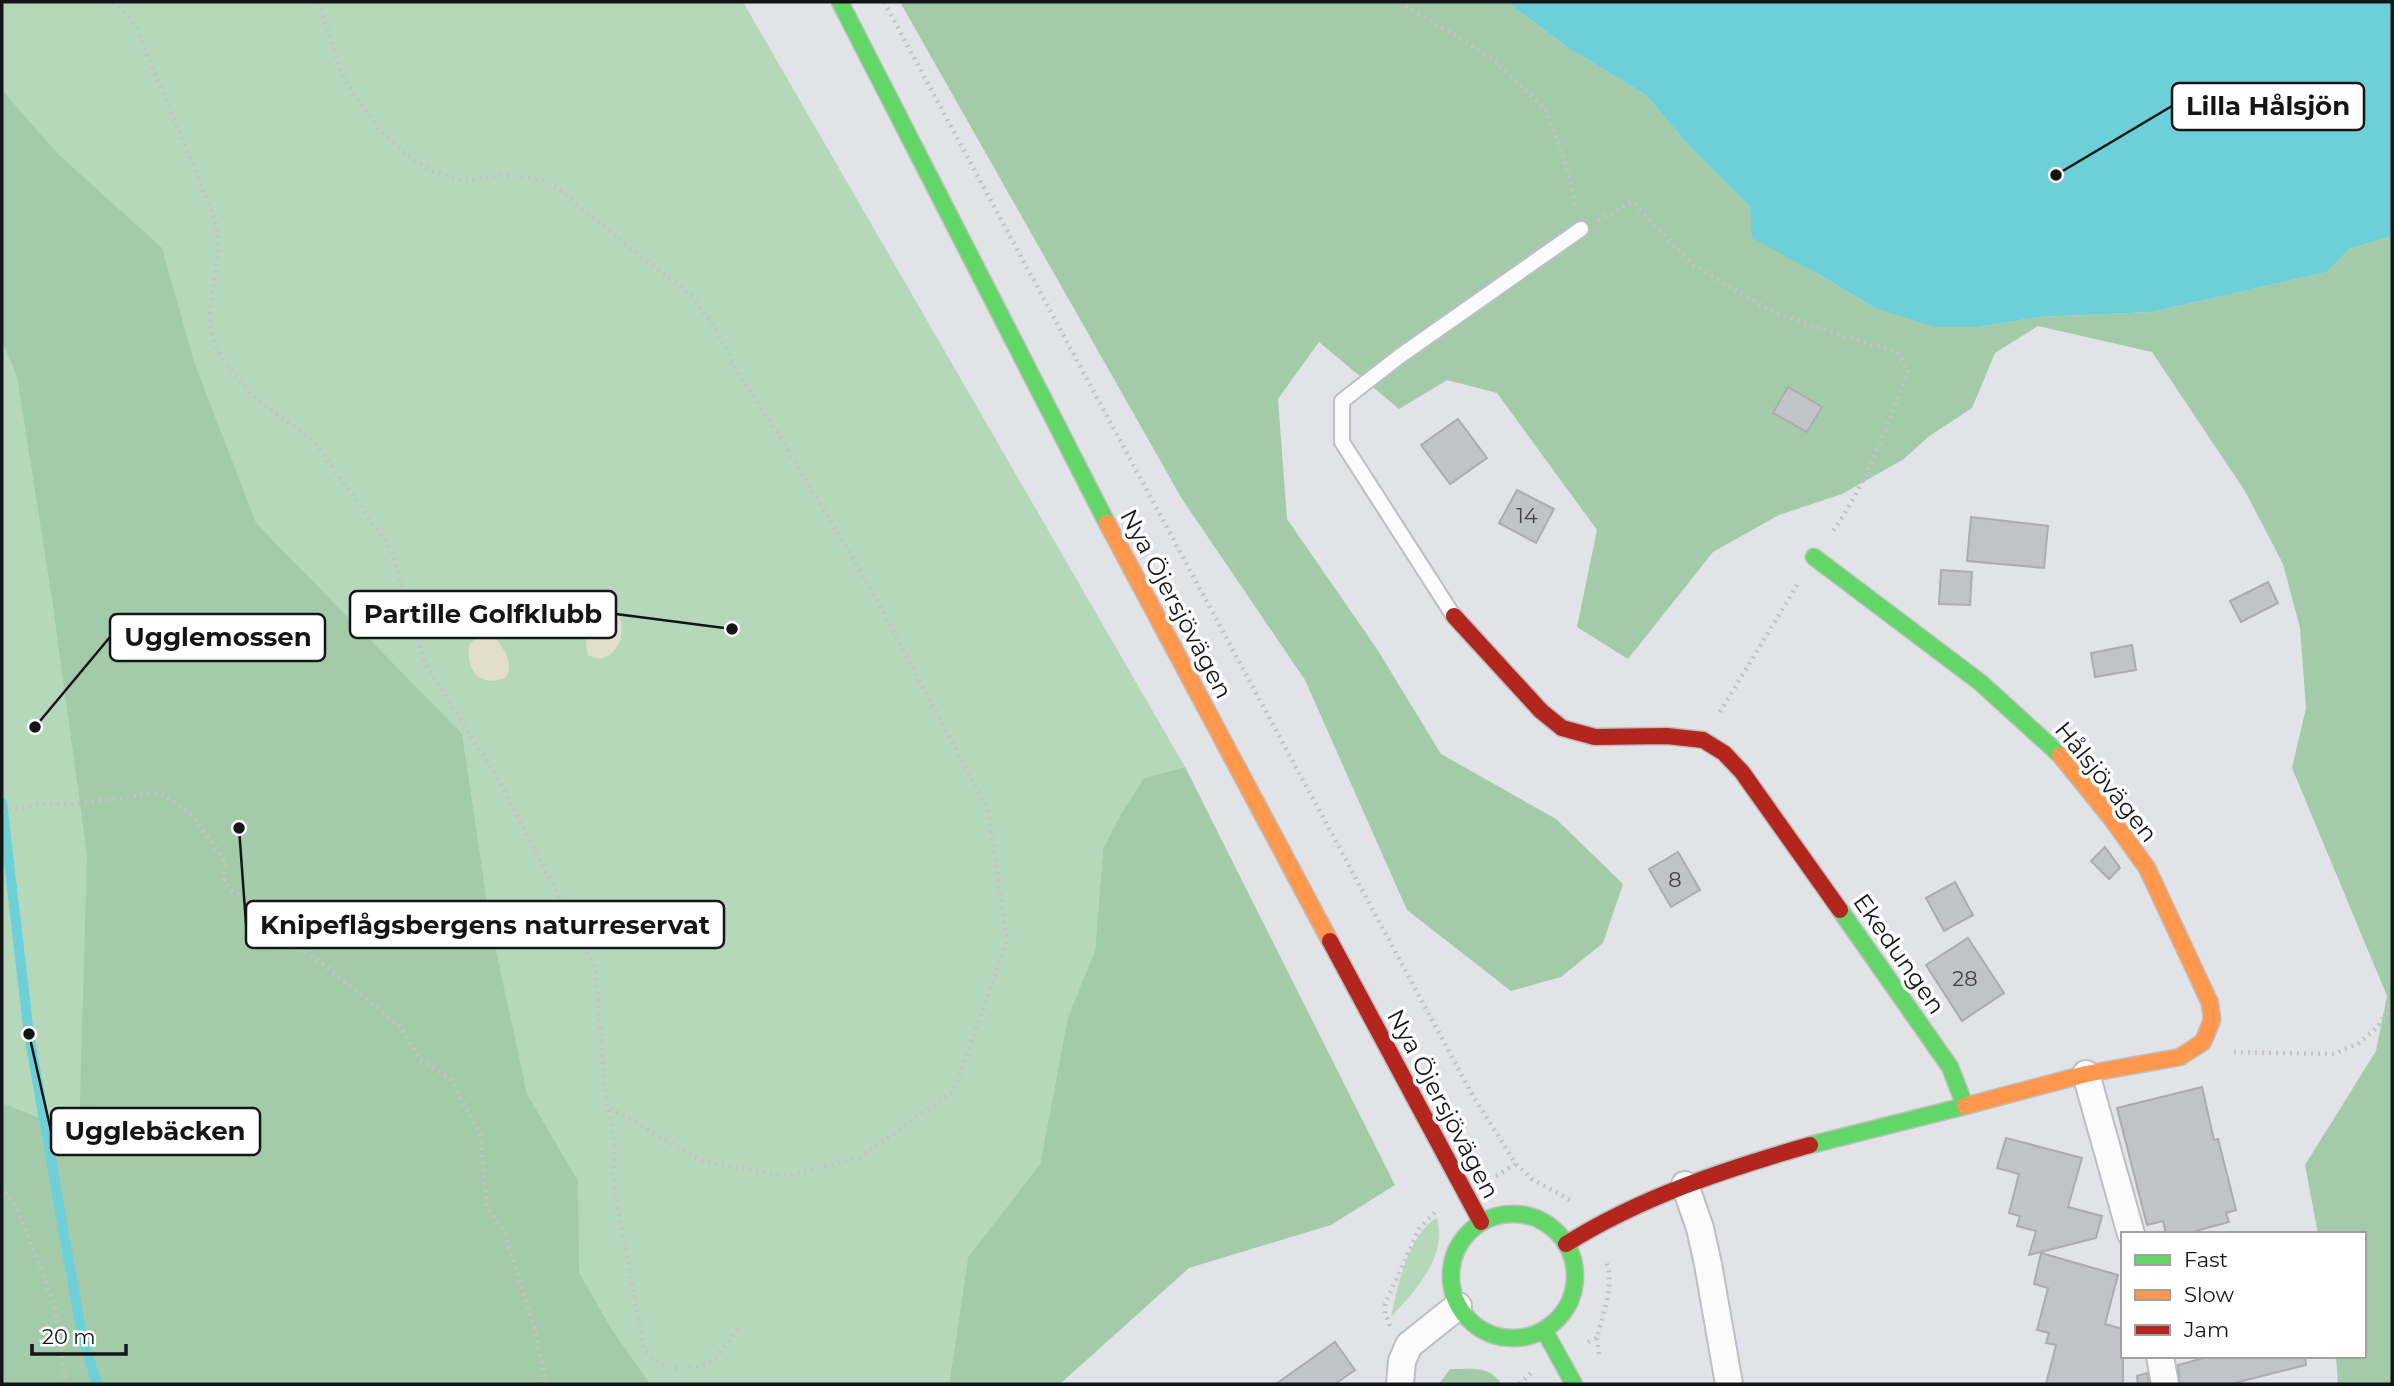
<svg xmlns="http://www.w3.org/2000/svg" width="2394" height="1386" font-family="Montserrat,sans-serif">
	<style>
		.green { fill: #b5d8ba }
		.forest { fill: #a3cbaa }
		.sand { fill: #e2decb }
		.water { fill: #6dcfd8 }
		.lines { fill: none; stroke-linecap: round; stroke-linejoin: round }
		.stream { stroke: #6dcfd8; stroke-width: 10 }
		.building { fill: #c2c3c6; stroke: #acacaf; stroke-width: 2 }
		.lane-casing { stroke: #bdbec1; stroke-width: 18 }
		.street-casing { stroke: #bdbec1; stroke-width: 30 }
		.fast-casing { stroke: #bdbec1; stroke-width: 19 }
		.slow-casing { stroke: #bdbec1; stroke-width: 19 }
		.jam-casing { stroke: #bdbec1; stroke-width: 19 }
		.path { stroke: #c3c3c4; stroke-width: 4.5; stroke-dasharray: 2 5; stroke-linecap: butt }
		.lane { stroke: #fbfbfb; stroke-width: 14 }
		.street { stroke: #fbfbfb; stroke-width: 26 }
		.fast { stroke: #63d668; stroke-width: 16 }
		.slow { stroke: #ff974d; stroke-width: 16 }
		.jam { stroke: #b3261e; stroke-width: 16 }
		.labels { text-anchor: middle; stroke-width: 7; stroke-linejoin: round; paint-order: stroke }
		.number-label { font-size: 21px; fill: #404043 }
		.street-label { font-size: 24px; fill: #141517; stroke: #fff }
		.leader { fill: none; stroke: #141517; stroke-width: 2.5 }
		.callout-dot { fill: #141517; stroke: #fff; stroke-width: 2.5 }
		.callout { fill: #fff; stroke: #141517; stroke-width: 2.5 }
		.callout-label { font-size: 26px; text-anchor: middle; font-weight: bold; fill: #141517 }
	</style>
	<rect width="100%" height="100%" fill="#e2e3e7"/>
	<g class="green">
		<path d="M2 2H743L1185 767 1144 778 1103 849 1095 950 1068 1017 1040 1164 968 1257 949 1384H2Z"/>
		<path d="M1437 1218C1447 1259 1416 1289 1391 1317 1397 1287 1409 1233 1437 1218Z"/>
	</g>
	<g class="forest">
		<path d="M900 2H1507L1570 49 1646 95 1687 144 1815 272 1875 308 1979 327 2039 317 2152 312 2327 272 2349 249 2392 236V1384H2338L2336 1356H2364V1234H2318L2305 1165 2376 1051 2387 996 2292 768 2306 708 2300 628 2283 564 2245 491 2152 352 2038 326 1995 353 1972 408 1928 437 1904 459 1842 494 1779 515 1713 552 1628 659 1577 627 1597 530 1497 393 1447 380 1399 409 1319 342 1278 399 1287 519 1377 649 1441 754 1556 819 1623 884 1603 943 1561 977 1511 991 1407 910 1305 680 1182 499Z"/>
		<path d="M2 90 57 153 162 248 194 362 256 523 462 734 490 923 527 1094 578 1181 579 1272 610 1327 650 1384H2V1103L79 1134 87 855 52 599 17 376 2 341Z"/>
		<path d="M1185 767 1395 1185 1331 1225 1189 1268 1060 1384H949L968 1257 1040 1164 1068 1017 1095 950 1103 849 1120 816 1144 778Z"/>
		<path d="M1450 1369C1469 1369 1491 1365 1501 1384H1439Z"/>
	</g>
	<g class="sand">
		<path d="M600 604C639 606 620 674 588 655 584 639 584 612 600 604Z"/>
		<path d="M479 635 495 637C504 650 515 664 505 678 479 688 466 669 469 645Z"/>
	</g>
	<path class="water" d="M1507 2H2392V236L2349 249 2327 272 2152 312 2039 317 1979 327H1935L1875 308 1815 272 1752 238 1750 207 1687 144 1646 95 1570 49Z"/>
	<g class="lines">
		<path class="stream" d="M2 803 29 1034 82 1336 97 1384"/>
	</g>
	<g class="building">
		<path d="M1788 387 1822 407 1807 432 1773 413Z"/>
		<path d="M1458 419 1487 458 1450 484 1421 445Z"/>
		<path d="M1517 490 1554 509 1536 543 1499 523Z"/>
		<path d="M1971 517 2048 526 2044 568 1967 561Z"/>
		<path d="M1941 570 1972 572 1970 605 1939 604Z"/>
		<path d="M2268 582 2278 603 2241 622 2230 601Z"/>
		<path d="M2132 645 2136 670 2095 677 2091 653Z"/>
		<path d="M2105 847 2120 868 2109 879 2091 861Z"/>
		<path d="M1678 852 1700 890 1671 907 1649 869Z"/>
		<path d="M1955 882 1973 915 1944 931 1926 898Z"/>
		<path d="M1968 938 2004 993 1962 1021 1926 965Z"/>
		<path d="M2202 1087 2214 1140 2218 1139 2236 1210 2226 1213 2229 1222 2185 1234H2166L2163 1221 2147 1225 2117 1108Z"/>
		<path d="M2006 1138 2082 1158 2068 1207 2102 1216 2096 1238 2029 1255 2036 1231 2017 1226 2020 1216 2009 1213 2019 1174 1997 1168Z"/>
		<path d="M2041 1253 2118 1275 2105 1324 2123 1329V1384H2046L2056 1345 2046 1343 2049 1333 2037 1330 2048 1288 2034 1284Z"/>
		<path d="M1335 1342 1355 1370 1335 1384H1276Z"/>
		<path d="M2212 1356H2305L2306 1365 2231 1384H2180L2178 1365Z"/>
		<path d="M2147 1373 2149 1384H2138L2137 1376Z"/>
	</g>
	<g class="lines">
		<g class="lane-casing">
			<path id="lane" d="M1453 615 1342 442V401L1400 356 1581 229"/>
		</g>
		<g class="street-casing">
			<g id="street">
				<path d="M2086 1074 2131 1234"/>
				<path d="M1685 1185 1700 1228 1708 1264 1729 1384"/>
				<path d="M2160 1356 2165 1384"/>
				<path d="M1400 1384 1402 1361 1409 1345 1458 1306"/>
			</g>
		</g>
		<g class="fast-casing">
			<g id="fast">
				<path d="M840 2 1107 523"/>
				<path d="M1814 557 1981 683 2060 755"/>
				<path d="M1810 1145 1965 1106 1950 1067 1840 910"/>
				<circle cx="1513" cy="1276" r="62"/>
				<path d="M1544 1330 1574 1384"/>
			</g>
		</g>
		<g class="slow-casing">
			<g id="slow">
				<path d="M1107 523 1330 941"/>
				<path d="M1965 1106 2086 1074 2180 1057 2203 1042 2212 1020 2210 1003 2147 868 2111 818 2060 755"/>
			</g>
		</g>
		<g class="jam-casing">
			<g id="jam">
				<path d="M1454 616 1541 711 1562 728 1595 737 1667 736 1703 740 1724 753 1742 772 1840 910"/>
				<path d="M1330 941 1481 1222"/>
				<path d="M1566 1244C1641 1197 1726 1169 1810 1145"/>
			</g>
		</g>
		<g class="path">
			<path d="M113 2 134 23 215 219 219 248 210 307 211 328 214 343 223 360 251 394 315 443 391 549 425 663 497 777 595 967 607 1106 612 1121 614 1144 613 1175 615 1191 644 1349C656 1367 671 1370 692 1367 697 1366 703 1366 708 1363 721 1354 731 1337 740 1325"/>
			<path d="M319 2 340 69 355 97 380 130 405 153 431 171 465 181 503 175 543 180 562 191 584 211 693 297 717 331 737 371 782 440 868 584 988 810 1007 942 954 1091 860 1157 786 1176 702 1161 607 1106"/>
			<path d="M884 2 1473 1096 1516 1164 1532 1179 1570 1200"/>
			<path d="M1400 2 1493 59 1546 110 1567 168 1576 209"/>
			<path d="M1598 220 1633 202 1693 265 1773 312 1849 338 1897 352 1908 371C1890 421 1864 488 1833 531"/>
			<path d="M1720 712 1797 585"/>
			<path d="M2 812 39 804H74L155 793 166 796 192 815 225 861 224 883 233 892 248 898 277 935 323 964 401 1027 420 1060 450 1078 480 1134 487 1207 504 1232 534 1326 546 1384"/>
			<path d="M2234 1052 2334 1054 2359 1043 2379 1026 2392 1002"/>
			<path d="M1496 1176 1516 1164"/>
			<path d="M2 1186 16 1206 55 1306 66 1384"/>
			<path d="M1390 1326 1385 1313V1304L1419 1229 1437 1210"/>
			<path d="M1597 1338 1599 1355"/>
			<path d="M1588 1342 1597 1338C1603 1313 1615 1286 1606 1261"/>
			<path d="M1519 1384 1531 1373"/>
		</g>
		<use href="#lane" class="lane"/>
		<use href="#street" class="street"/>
		<use href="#fast" class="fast"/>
		<use href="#slow" class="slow"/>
		<use href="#jam" class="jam"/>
	</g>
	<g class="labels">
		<g class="number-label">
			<text x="1527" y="523">14</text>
			<text x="1675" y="887">8</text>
			<text x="1965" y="986">28</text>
		</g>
		<g class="street-label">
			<text transform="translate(1176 604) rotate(62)" y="8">Nya Öjersjövägen</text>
			<text transform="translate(2106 782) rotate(51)" y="8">Hålsjövägen</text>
			<text transform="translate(1899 954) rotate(55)" y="8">Ekedungen</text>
			<text transform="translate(1443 1104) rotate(62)" y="8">Nya Öjersjövägen</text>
		</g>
	</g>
	<path class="leader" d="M2056 175L2172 106M732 629L616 614M35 727L110 637M239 828L246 924M29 1034L51 1131"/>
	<g class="callout-dot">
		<circle cx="2056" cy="175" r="7"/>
		<circle cx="732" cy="629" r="7"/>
		<circle cx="35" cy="727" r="7"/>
		<circle cx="239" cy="828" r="7"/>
		<circle cx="29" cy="1034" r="7"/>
	</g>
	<g class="callout">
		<rect x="2172" y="83" width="192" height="47" rx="7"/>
		<rect x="350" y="591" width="266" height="47" rx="7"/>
		<rect x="110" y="614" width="215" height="47" rx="7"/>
		<rect x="246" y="901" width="478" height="47" rx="7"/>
		<rect x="51" y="1108" width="209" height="47" rx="7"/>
	</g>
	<g class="callout-label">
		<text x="2268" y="115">Lilla Hålsjön</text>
		<text x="483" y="623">Partille Golfklubb</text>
		<text x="218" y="646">Ugglemossen</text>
		<text x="485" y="934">Knipeflågsbergens naturreservat</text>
		<text x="155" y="1140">Ugglebäcken</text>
	</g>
	<rect width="2394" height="1386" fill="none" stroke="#141517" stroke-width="7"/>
	<rect x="2121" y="1232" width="245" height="126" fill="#ffffff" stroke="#a1a1a2" stroke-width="2"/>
	<rect x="2135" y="1255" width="35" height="10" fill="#63d668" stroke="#a1a1a2" stroke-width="2"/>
	<text x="2184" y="1267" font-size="21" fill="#141517">Fast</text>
	<rect x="2135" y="1290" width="35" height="10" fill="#ff974d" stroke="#a1a1a2" stroke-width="2"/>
	<text x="2184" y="1302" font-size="21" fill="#141517">Slow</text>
	<rect x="2135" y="1325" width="35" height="10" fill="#b3261e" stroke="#a1a1a2" stroke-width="2"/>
	<text x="2184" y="1337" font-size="21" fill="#141517">Jam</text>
	<path d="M32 1344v10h94v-10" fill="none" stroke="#141517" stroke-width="3.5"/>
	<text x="42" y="1344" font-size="21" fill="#141517" stroke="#ffffff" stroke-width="5" paint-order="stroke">20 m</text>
</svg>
